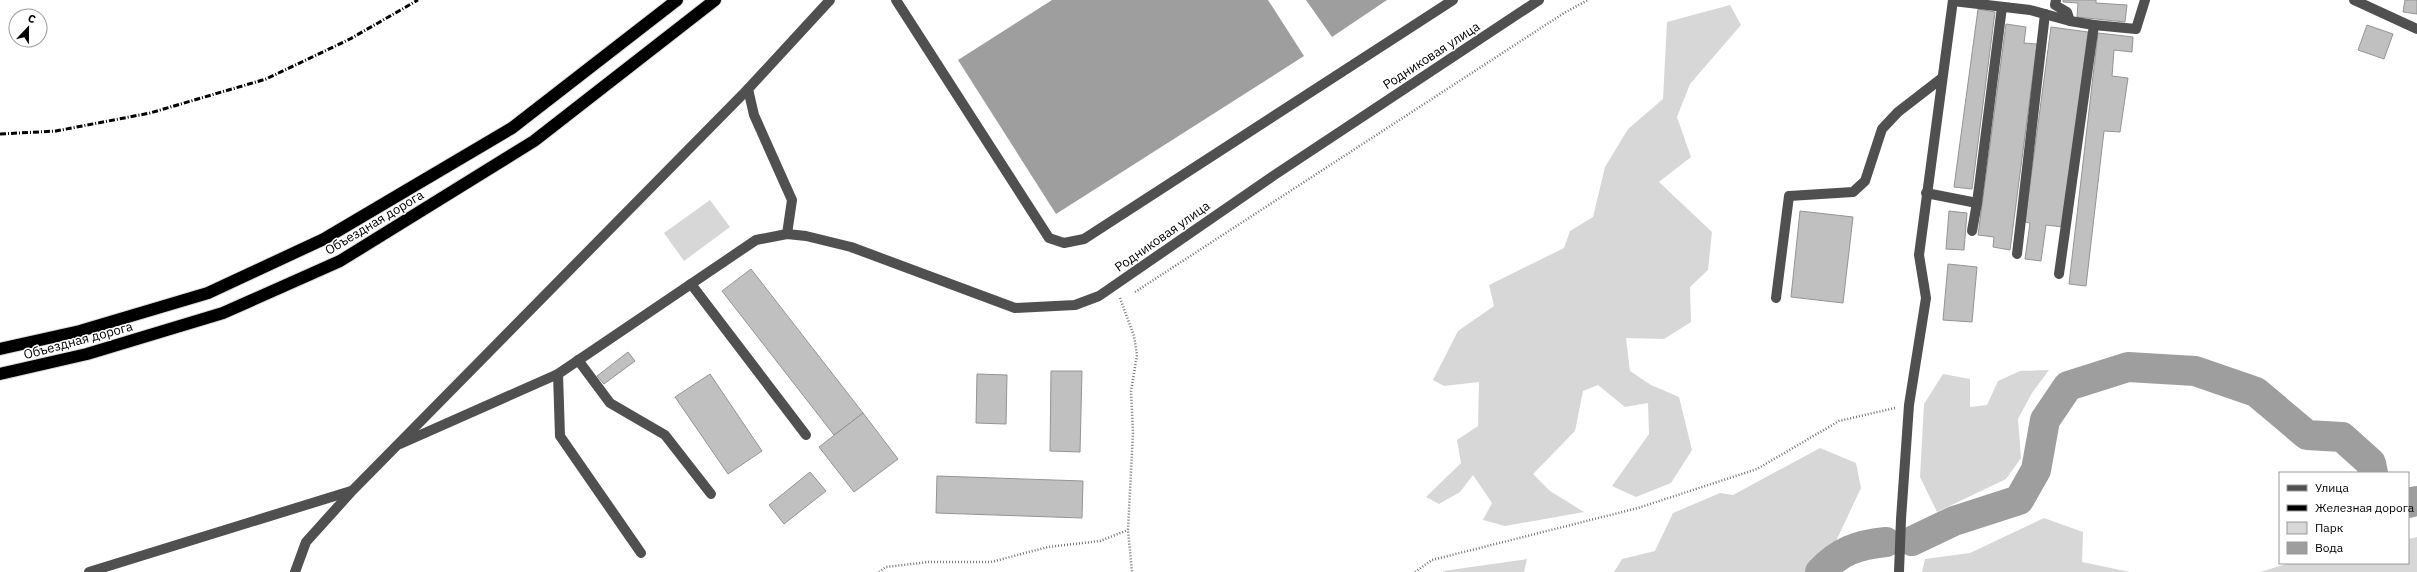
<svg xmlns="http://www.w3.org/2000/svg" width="2417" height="572" font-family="'IBM Plex Sans',sans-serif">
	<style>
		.green { fill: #d7d7d7 }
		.water { fill: #9e9e9e }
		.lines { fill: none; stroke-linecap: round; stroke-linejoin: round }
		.river { stroke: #9e9e9e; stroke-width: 30 }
		.building { fill: #c0c0c0; stroke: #949494 }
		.highway-casing { stroke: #dbdbdb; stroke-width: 14 }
		.path { stroke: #727272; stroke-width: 2.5; stroke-dasharray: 1 2; stroke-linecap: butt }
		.minor { stroke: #505050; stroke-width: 10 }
		.highway { stroke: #000; stroke-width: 12 }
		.rail { stroke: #000; stroke-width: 3; stroke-dasharray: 6 2 1 2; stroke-linecap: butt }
		.labels { text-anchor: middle; stroke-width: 3; stroke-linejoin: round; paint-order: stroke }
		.street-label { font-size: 13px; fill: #000; stroke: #fff }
	</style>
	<rect width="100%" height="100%" fill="#fff"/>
	<g class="green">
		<path d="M1730 5 1741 25 1690 84 1677 117 1691 157 1659 182 1712 232 1708 270 1690 287 1691 322 1664 339 1626 338 1630 371 1651 385 1679 397 1692 450 1671 483 1636 497 1612 486 1649 434 1648 403 1625 407 1598 385 1583 391 1575 431 1533 474 1550 491 1584 512 1505 526 1483 520 1492 503 1473 475 1460 492 1439 504 1426 497 1461 463 1457 440 1478 426 1479 382 1444 386 1433 380 1458 331 1494 306 1489 285 1564 248 1570 231 1593 217 1605 167 1628 129 1663 99 1667 22Z"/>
		<path d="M710 200 730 227 684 261 664 233Z"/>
		<path d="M2049 370 2032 393 2018 419 2021 458 2006 479 1937 512 1920 477 1924 404 1943 374 1970 379V407L1987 405 1998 381 2020 371Z"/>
		<path d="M1820 448 1856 463 1861 488 1829 556 1808 572H1614L1622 559 1655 551 1673 513 1720 493 1733 495Z"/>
		<path d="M2044 518 2083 532 2082 562 2130 572H1922L1925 559 1970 553Z"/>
		<path d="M2417 537V572H2260L2290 563H2408V539Z"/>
		<path d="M1527 559 1524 572H1443V571Z"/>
	</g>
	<g class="water">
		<path d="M1052 0H1268L1304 56 1056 214 958 60Z"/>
		<path d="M1306 0H1387L1332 37Z"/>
	</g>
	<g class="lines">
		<g class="river">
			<path d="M2408 503 2417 501"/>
			<path d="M1912 541 1954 521 2019 500 2036 470 2045 420 2068 386 2128 367 2195 371 2256 392 2307 435 2342 437 2371 463 2373 473"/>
			<path d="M1820 572C1840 551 1857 545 1886 542"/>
		</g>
	</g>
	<g class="building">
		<path d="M2063 0H2096V3L2127 5 2125 22 2077 17 2078 3 2063 2Z"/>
		<path d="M2405 0H2417V14L2403 12Z"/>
		<path d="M1978 9 1995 12 1972 189 1954 187Z"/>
		<path d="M2006 24 2026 27 2024 43 2037 44 2010 250 1993 247 1994 237 1978 235Z"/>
		<path d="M2367 25 2393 34 2384 59 2358 50Z"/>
		<path d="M2051 27 2088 32 2063 227 2046 225 2041 261 2025 259 2030 223 2025 222Z"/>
		<path d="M2098 33 2133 37 2132 52 2114 50 2112 76 2128 78 2120 132 2104 131 2086 286 2069 284Z"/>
		<path d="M1800 211 1853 217 1843 303 1791 297Z"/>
		<path d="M1949 211 1967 213 1964 250 1946 249Z"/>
		<path d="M1948 264 1977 267 1972 322 1943 320Z"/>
		<path d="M751 269 863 413 834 435 722 291Z"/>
		<path d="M628 352 635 361 604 384 597 376Z"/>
		<path d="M1051 371H1082L1080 452 1050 451Z"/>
		<path d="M710 374 762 451 728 474 675 397Z"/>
		<path d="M977 374 1007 375 1006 424 976 423Z"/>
		<path d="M863 413 898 459 854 492 819 447Z"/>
		<path d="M810 472 826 491 784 524 769 505Z"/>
		<path d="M937 476 1083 481 1082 518 936 513Z"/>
	</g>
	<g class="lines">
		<g class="highway-casing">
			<g id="highway">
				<path d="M0 349 80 331 208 293 324 239 512 128 677 0"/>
				<path d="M0 374 87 354 223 313 340 261 534 141 715 0"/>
			</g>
		</g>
		<g class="path">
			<path d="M1135 292 1564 13 1588 0"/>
			<path d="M1120 298 1134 336 1137 355 1131 391 1133 432 1128 530 1132 572"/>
			<path d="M879 572 886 567 929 562H991L1048 547 1100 541 1128 530"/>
			<path d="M1415 572 1432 560 1638 508 1757 469 1839 421 1895 408"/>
		</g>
		<g class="minor">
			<path d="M896 0 1049 238 1064 243 1084 239 1453 0"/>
			<path d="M2354 0 2417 29"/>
			<path d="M1953 1 2030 10 2070 21 2067 12 2055 5 2056 0"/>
			<path d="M2094 25 2136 29 2145 0"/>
			<path d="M748 89 754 115 792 200 787 234"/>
			<path d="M1926 193 1977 203 2002 7"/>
			<path d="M1972 231 1977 203"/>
			<path d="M2017 254 2045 14"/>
			<path d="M2059 274 2094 25 2070 21"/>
			<path d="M691 284 806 435"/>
			<path d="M1776 298 1789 196 1853 192 1865 181 1882 129 1898 112 1942 78"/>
			<path d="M578 360 610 403 665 435 711 494"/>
			<path d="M558 374 560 436 641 553"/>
			<path d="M400 444 558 374 756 240 787 234 806 236 851 247 1015 308 1075 305 1099 296 1273 176 1539 0"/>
			<path d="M89 572 351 491"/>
			<path d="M295 572 306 542 352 491 748 89 830 0"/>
			<path d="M1899 572 1901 519 1909 405 1926 298 1919 255 1953 0"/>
		</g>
		<use href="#highway" class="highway"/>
		<path class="rail" d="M0 134 56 131 150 113 266 79 350 39 418 0"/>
	</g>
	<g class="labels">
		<g class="street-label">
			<text transform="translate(1431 55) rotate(-33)" y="5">Родниковая улица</text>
			<text transform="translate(374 222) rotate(-31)" y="5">Объездная дорога</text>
			<text transform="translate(1162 236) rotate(-35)" y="5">Родниковая улица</text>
			<text transform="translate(78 340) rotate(-15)" y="5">Объездная дорога</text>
		</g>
	</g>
	<rect x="2279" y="472" width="130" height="92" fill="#ffffff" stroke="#999999"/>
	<rect x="2287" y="485" width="20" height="6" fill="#505050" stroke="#999999"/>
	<text x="2315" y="492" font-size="12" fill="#000000">Улица</text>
	<rect x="2287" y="505" width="20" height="6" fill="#000000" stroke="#999999"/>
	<text x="2315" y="512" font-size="12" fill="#000000">Железная дорога</text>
	<rect x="2287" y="522" width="20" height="12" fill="#d7d7d7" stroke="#999999"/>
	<text x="2315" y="532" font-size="12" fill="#000000">Парк</text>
	<rect x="2287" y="542" width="20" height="12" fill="#9e9e9e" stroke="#999999"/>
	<text x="2315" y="552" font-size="12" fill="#000000">Вода</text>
	<g transform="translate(28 28) rotate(22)"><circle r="19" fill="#ffffff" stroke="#999999"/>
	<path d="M0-3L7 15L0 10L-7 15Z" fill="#000000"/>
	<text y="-6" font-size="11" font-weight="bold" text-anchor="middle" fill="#000000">С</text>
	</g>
</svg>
